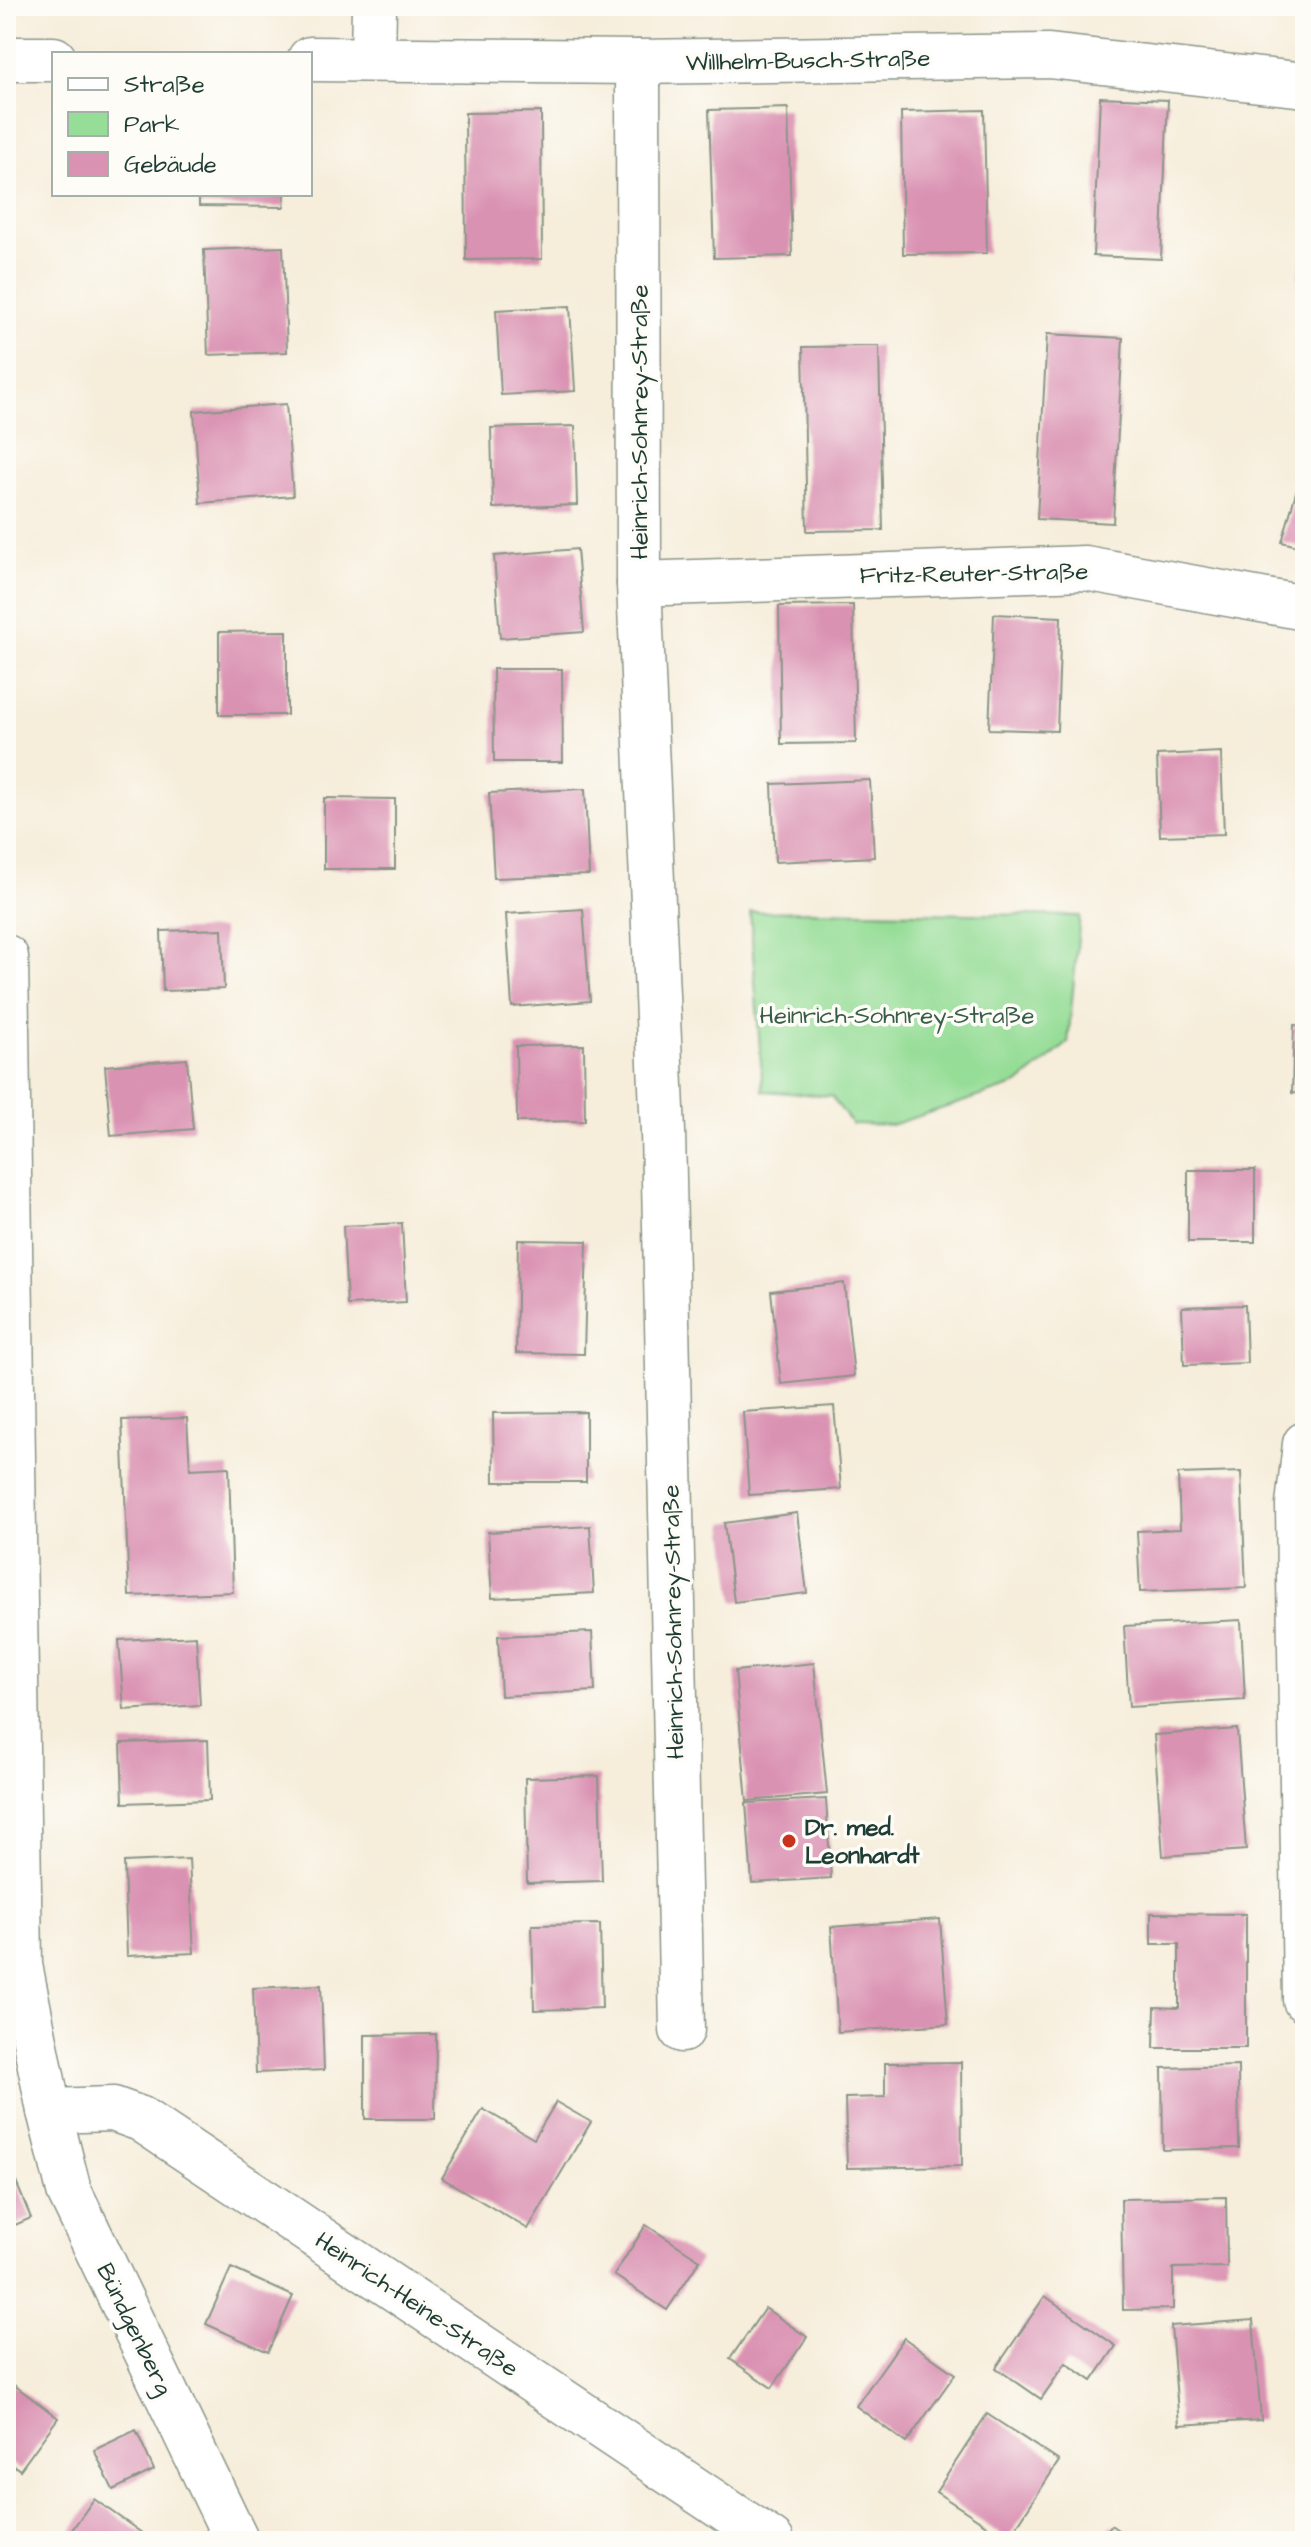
<svg xmlns="http://www.w3.org/2000/svg" width="1311" height="2547" font-family="'Architects Daughter',sans-serif">
	<style>
		.green { fill: #96dd97; stroke: #5a8d66; stroke-width: 2 }
		.building { fill: #da92b2 }
		.lines { fill: none; stroke-linecap: round; stroke-linejoin: round }
		.street-casing { stroke: #8a9587; stroke-width: 47 }
		.street { stroke: #fff; stroke-width: 44 }
		.poi-dot { fill: #c8321e; stroke: #fdfcf7; stroke-width: 3 }
		.labels { text-anchor: middle; stroke-width: 7; stroke-linejoin: round; paint-order: stroke }
		.street-label { font-size: 24px; fill: #1f3d34; stroke: #fdfcf7 }
		.park-label { font-size: 24px; fill: #375d48; stroke: #fdfcf7 }
		.poi-label { font-size: 24px; font-weight: bold; fill: #1f3d34; stroke: #fdfcf7; text-anchor: start }
	</style>
	<rect width="100%" height="100%" fill="#fdfcf7"/>
	<filter id="ink" filterUnits="userSpaceOnUse"><feTurbulence type="fractalNoise" baseFrequency=".0125" numOctaves="2"/><feDisplacementMap in="SourceGraphic" scale="16" xChannelSelector="R" yChannelSelector="G"/><feConvolveMatrix kernelMatrix="1 2 1 2 8 2 1 2 1" color-interpolation-filters="sRGB"/></filter>
	<filter id="wash" filterUnits="userSpaceOnUse"><feTurbulence type="fractalNoise" baseFrequency=".006" numOctaves="4" result="noise"/><feDisplacementMap in="SourceGraphic" scale="32" xChannelSelector="R" yChannelSelector="G"/><feGaussianBlur stdDeviation="1.8" result="paint"/><feColorMatrix in="noise" values="0 0 0 0 0 0 0 0 0 0 0 0 0 0 0 0 0 1.4 0 .05"/><feComposite in="paint" operator="in"/></filter>
	<g filter="url(#wash)">
		<rect width="100%" height="100%" fill="#f6edda"/>
		<path class="green" d="M810 911 1080 916 1068 1043 1018 1084 891 1125 852 1124 831 1096 763 1091 750 912Z"/>
		<g id="blocks">
			<g class="building">
				<path d="M1100 97 1168 100 1161 259 1093 256Z"/>
				<path d="M788 108 792 256 714 258 709 110Z"/>
				<path d="M984 110 987 253 903 254 901 112Z"/>
				<path d="M541 112 542 259 466 260 465 113Z"/>
				<path d="M199 194H285L284 207 199 206Z"/>
				<path d="M283 247 287 352 208 355 204 250Z"/>
				<path d="M1304 252 1305 253V279L1298 277Z"/>
				<path d="M570 306 575 391 501 395 496 310Z"/>
				<path d="M1047 334 1123 338 1113 523 1037 519Z"/>
				<path d="M879 346 883 530 807 531 803 347Z"/>
				<path d="M286 404 293 496 200 503 194 411Z"/>
				<path d="M575 426 577 505 493 508 491 428Z"/>
				<path d="M1305 460V548L1282 542Z"/>
				<path d="M577 549 584 632 500 638 494 556Z"/>
				<path d="M853 605 856 743 781 744 779 606Z"/>
				<path d="M994 614 1061 617 1057 731 989 729Z"/>
				<path d="M287 631V715H219V632Z"/>
				<path d="M493 669H562L563 762H494Z"/>
				<path d="M1221 752 1224 834 1160 836 1157 755Z"/>
				<path d="M870 780 874 857 775 862 772 784Z"/>
				<path d="M585 789 589 875 494 878 489 793Z"/>
				<path d="M324 798 395 799V869H324Z"/>
				<path d="M583 909 590 1001 512 1007 506 914Z"/>
				<path d="M222 929 224 989 163 991 161 931Z"/>
				<path d="M1294 1025 1305 1026V1094L1292 1093Z"/>
				<path d="M584 1045 585 1121 517 1122 516 1046Z"/>
				<path d="M187 1059 193 1129 111 1136 105 1066Z"/>
				<rect x="1188" y="1170" width="67" height="72"/>
				<path d="M402 1223 406 1302 347 1305 343 1226Z"/>
				<path d="M518 1240 587 1241 584 1354 516 1353Z"/>
				<path d="M844 1283 854 1376 781 1384 771 1291Z"/>
				<path d="M1245 1305 1247 1363 1184 1365 1182 1307Z"/>
				<path d="M834 1406 841 1489 749 1495 743 1412Z"/>
				<path d="M586 1412V1482H494L493 1413Z"/>
				<path d="M187 1418 190 1469 229 1467 233 1592 129 1596 122 1420Z"/>
				<path d="M1241 1472 1246 1588 1140 1592 1137 1531 1180 1529 1178 1474Z"/>
				<path d="M797 1513 807 1593 734 1602 724 1523Z"/>
				<path d="M590 1526 594 1593 492 1598 488 1532Z"/>
				<path d="M1241 1620 1245 1700 1129 1707 1124 1626Z"/>
				<path d="M592 1632 595 1691 501 1696 498 1636Z"/>
				<path d="M196 1636 200 1705 124 1710 119 1640Z"/>
				<path d="M814 1663 827 1794 747 1801 735 1671Z"/>
				<path d="M1237 1729 1246 1850 1163 1856 1154 1735Z"/>
				<path d="M208 1740 210 1800 123 1803 121 1743Z"/>
				<path d="M599 1776 602 1881 527 1883 525 1778Z"/>
				<path d="M826 1799 831 1878 752 1883 746 1803Z"/>
				<path d="M189 1859 194 1953 127 1956 124 1862Z"/>
				<path d="M1151 1913 1246 1914V2048H1154L1155 2007 1179 2008V1944H1151Z"/>
				<path d="M940 1919 948 2024 838 2032 831 1927Z"/>
				<path d="M600 1924 602 2008 534 2010 532 1925Z"/>
				<path d="M321 1985 324 2070 256 2073 253 1988Z"/>
				<path d="M436 2034 435 2119H365V2035Z"/>
				<path d="M961 2062 962 2166 847 2168 845 2098 885 2097V2063Z"/>
				<path d="M1238 2066 1239 2148 1163 2150 1162 2068Z"/>
				<path d="M556 2102 591 2122 528 2229 442 2178 483 2109 534 2139Z"/>
				<path d="M6 2158 31 2218 6 2229Z"/>
				<path d="M1226 2197 1227 2267 1173 2268V2309L1123 2310 1121 2199Z"/>
				<path d="M646 2225 700 2260 667 2310 614 2275Z"/>
				<path d="M231 2268 293 2296 268 2352 206 2324Z"/>
				<path d="M1045 2296 1116 2346 1092 2381 1066 2363 1041 2399 996 2368Z"/>
				<path d="M765 2308 807 2337 772 2388 730 2359Z"/>
				<path d="M1253 2320 1261 2420 1179 2425 1171 2326Z"/>
				<path d="M904 2338 955 2374 906 2443 856 2406Z"/>
				<path d="M6 2379 58 2418 20 2470 6 2460Z"/>
				<path d="M987 2414 1059 2461 1008 2539 936 2492Z"/>
				<path d="M136 2430 154 2470 113 2490 94 2450Z"/>
				<path d="M94 2499 153 2541H64Z"/>
				<path d="M1111 2525 1133 2541H1100Z"/>
			</g>
		</g>
	</g>
	<g filter="url(#ink)">
		<use href="#blocks" fill-opacity="0" stroke="#8a9587" stroke-width="2"/>
		<g class="lines">
			<g class="street-casing">
				<g id="street">
					<path d="M6 59H54"/>
					<path d="M310 59 638 62 1049 56 1305 85"/>
					<path d="M373 59 374 6"/>
					<path d="M638 62 639 584 663 1132 682 2030"/>
					<path d="M639 584 1085 568 1305 608"/>
					<path d="M6 957 20 1965 49 2111 69 2191 237 2541"/>
					<path d="M1305 1444 1298 1505 1305 2000"/>
					<path d="M49 2111 113 2109 141 2119 772 2541"/>
				</g>
			</g>
			<use href="#street" class="street"/>
		</g>
	</g>
	<circle class="poi-dot" cx="789" cy="1841" r="8"/>
	<g class="labels">
		<g class="street-label">
			<text transform="translate(808 60) rotate(-1)" y="8">Willhelm-Busch-Straße</text>
			<text transform="translate(639 422) rotate(-90)" y="8">Heinrich-Sohnrey-Straße</text>
			<text transform="translate(974 573) rotate(-1)" y="8">Fritz-Reuter-Straße</text>
			<text transform="translate(673 1622) rotate(-91)" y="8">Heinrich-Sohnrey-Straße</text>
			<text transform="translate(417 2304) rotate(34)" y="8">Heinrich-Heine-Straße</text>
			<text transform="translate(135 2329) rotate(64)" y="8">Bündgenberg</text>
		</g>
		<g class="park-label">
			<text x="897" y="1023">Heinrich-Sohnrey-Straße</text>
		</g>
		<g class="poi-label">
			<text x="805" y="1835">Dr. med.<tspan x="805" dy="28">Leonhardt</tspan></text>
		</g>
	</g>
	<rect width="1311" height="2547" fill="none" stroke="#fdfcf7" stroke-width="32"/>
	<rect x="52" y="52" width="260" height="144" fill="#fdfcf7" stroke="#a4b0a9" stroke-width="2"/>
	<rect x="68" y="78" width="40" height="12" fill="#ffffff" stroke="#a4b0a9" stroke-width="2"/>
	<text x="124" y="92" font-size="24" fill="#1f3d34">Straße</text>
	<rect x="68" y="112" width="40" height="24" fill="#96dd97" stroke="#a4b0a9" stroke-width="2"/>
	<text x="124" y="132" font-size="24" fill="#1f3d34">Park</text>
	<rect x="68" y="152" width="40" height="24" fill="#da92b2" stroke="#a4b0a9" stroke-width="2"/>
	<text x="124" y="172" font-size="24" fill="#1f3d34">Gebäude</text>
</svg>
